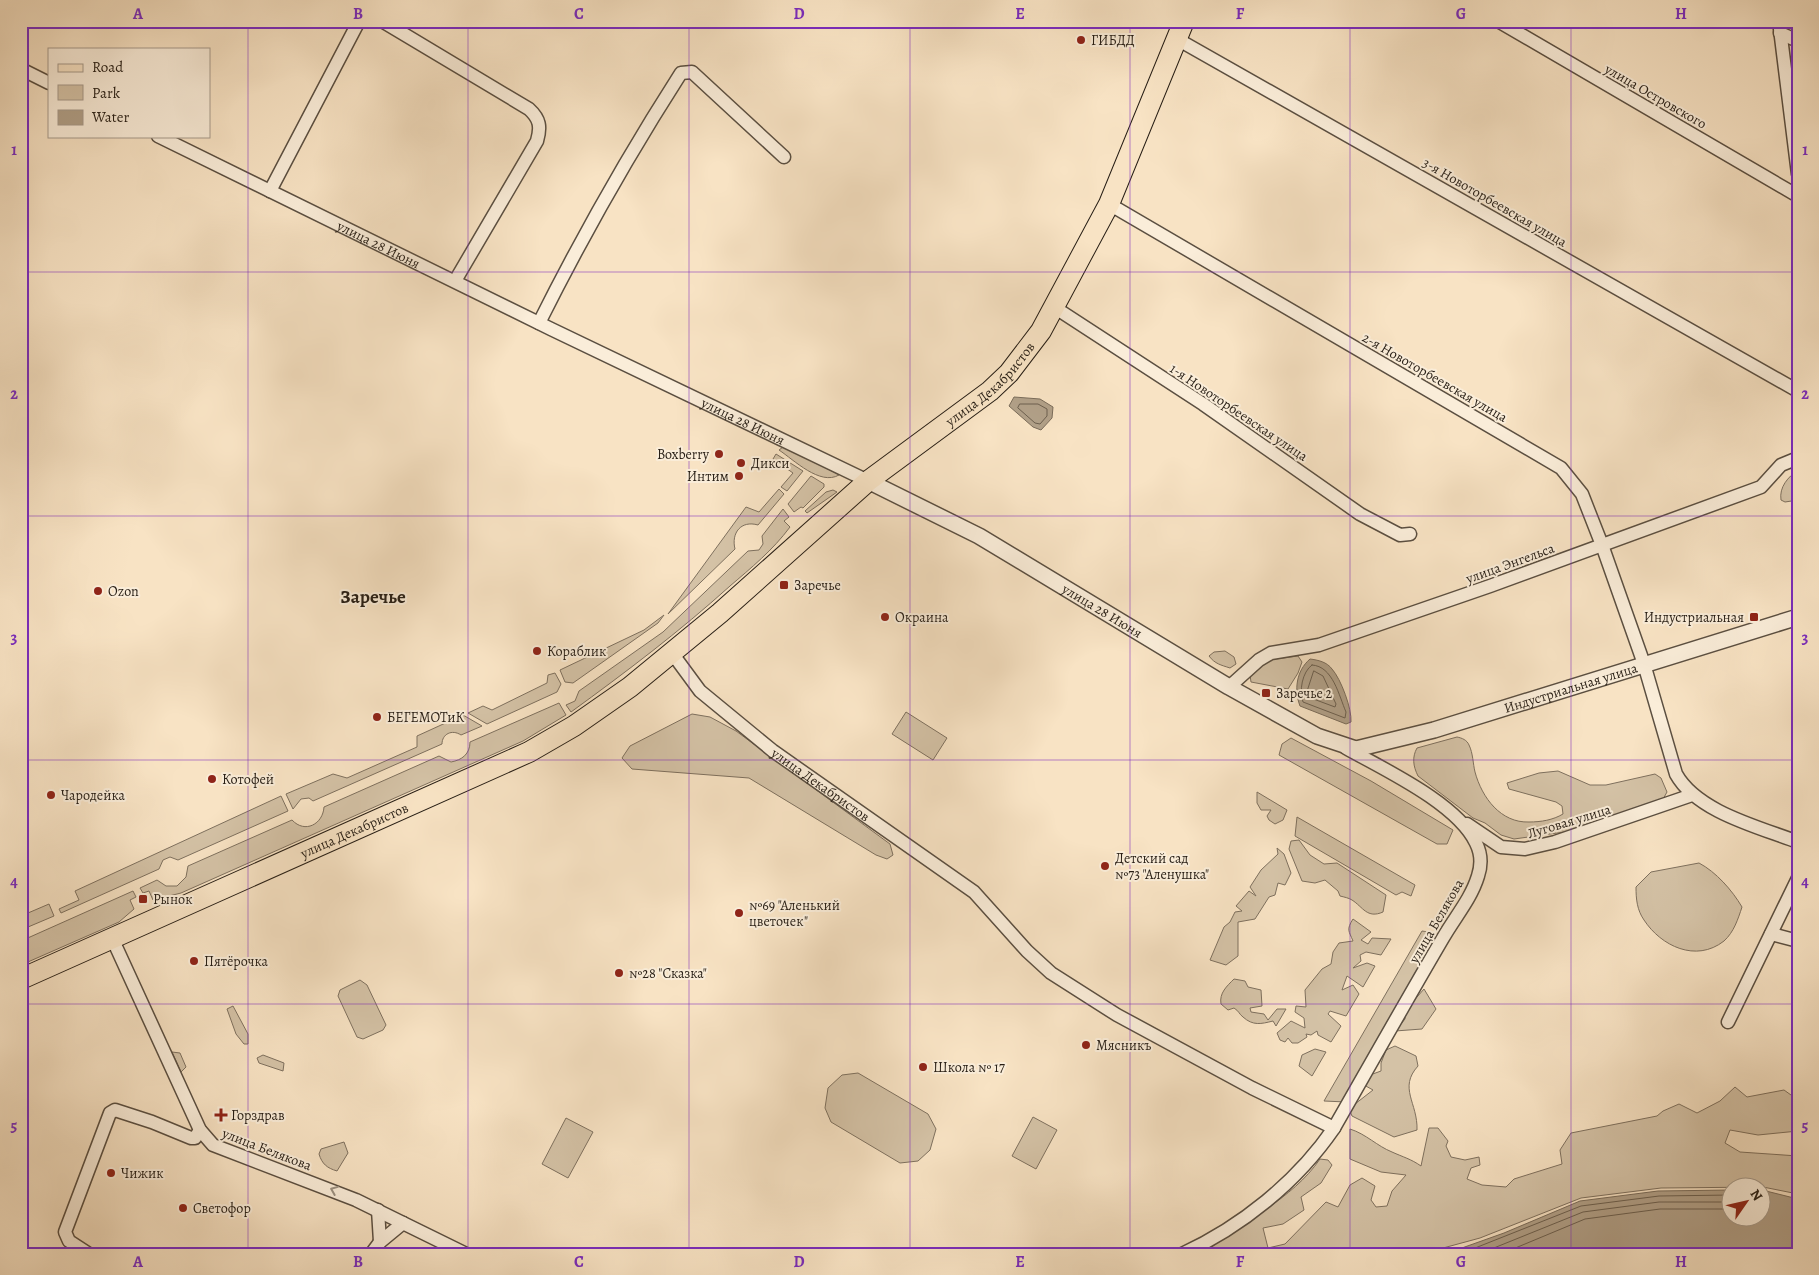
<svg xmlns="http://www.w3.org/2000/svg" width="1819" height="1275" font-family="Alegreya,serif">
	<style>
		.green { fill: #d4c2a6; stroke: #7e705e }
		.water { fill: #b1a088; stroke: #7a6c5a }
		.lines { fill: none; stroke-linecap: round; stroke-linejoin: round }
		.shore { stroke: #6c5f4e; stroke-width: 1 }
		.minor-casing { stroke: #5b4f41; stroke-width: 15 }
		.tertiary-casing { stroke: #5b4f41; stroke-width: 18 }
		.primary-casing { stroke: #271e15; stroke-width: 22 }
		.minor { stroke: #faedd9; stroke-width: 12 }
		.tertiary { stroke: #faedd9; stroke-width: 15 }
		.primary { stroke: #f8e3c4; stroke-width: 20 }
		.oneway { stroke: #9b9081 }
		.grid { fill: none; stroke: #7b2cbf; stroke-width: 1; stroke-opacity: 0.55 }
		.poi-dot { fill: #8f2418; stroke: #faedd9; stroke-width: 2 }
		.labels { text-anchor: middle; stroke-width: 4; stroke-linejoin: round; paint-order: stroke }
		.poi-label { font-size: 14px; fill: #271e15; stroke: #faedd9; text-anchor: start }
		.street-label { font-size: 14px; fill: #271e15; stroke: #faedd9 }
		.district-label { font-size: 19px; font-weight: bold; fill: #271e15; stroke: #faedd9 }
		.neatline { fill: none; stroke: #7b2cbf; stroke-width: 2 }
		.grid-label { font-size: 16px; text-anchor: middle; font-weight: bold; fill: #7b2cbf }
	</style>
	<rect width="100%" height="100%" fill="#f8e3c4"/>
	<filter id="stains"><feTurbulence type="fractalNoise" baseFrequency=".004" numOctaves="4"/><feColorMatrix values="0 0 0 0 .2 0 0 0 0 .09 0 0 0 0 .02 0 0 0 .5 -.17"/></filter>
	<radialGradient id="worn" r=".72"><stop offset=".6" stop-color="#630" stop-opacity="0"/><stop offset="1" stop-color="#630" stop-opacity=".3"/></radialGradient>
	<g class="green">
		<path d="M783 447 788 448 839 475C820 486 794 460 779 450Z"/>
		<path d="M776 454 803 471 787 491 781 487 793 473 773 459Z"/>
		<path d="M1798 470V500L1785 502 1781 500C1779 487 1788 477 1798 470Z"/>
		<path d="M811 476 824 484V487L803 508 801 507 794 512 788 504Z"/>
		<path d="M779 489 784 494 758 525C741 520 731 533 735 549L668 614 746 507 759 512Z"/>
		<path d="M833 490 837 492 807 513 805 511 826 492Z"/>
		<path d="M783 509 789 517 784 521 790 527C773 550 751 568 730 586 679 632 626 672 571 712L566 705 575 701 579 691 663 632 748 551 759 550 763 544 762 536Z"/>
		<path d="M664 615 658 623 573 683 565 682 560 670 644 630Z"/>
		<path d="M1225 651 1234 657 1236 664 1230 668C1221 665 1215 664 1209 656L1214 652Z"/>
		<path d="M1298 656 1302 662 1298 673 1288 689 1251 682 1250 675 1268 660Z"/>
		<path d="M555 673 561 684 557 692 487 724 468 713 483 706 492 710 547 683 548 675Z"/>
		<path d="M559 703 566 715 523 741 181 893 153 900 149 891 143 893 140 888 157 880 166 886H177L186 877 188 866 292 820C305 834 323 824 324 807L439 756 451 762C462 760 470 754 470 742Z"/>
		<path d="M906 712 947 738 933 760 892 734Z"/>
		<path d="M692 714 710 717 736 731 890 844 893 855 887 859 876 855 749 778 632 769 622 758 630 746Z"/>
		<path d="M463 715 482 726 461 735C452 729 442 734 442 744L313 801 309 798 301 799 293 809 286 794 333 774 347 778 417 747V736Z"/>
		<path d="M1457 737C1462 738 1467 740 1469 745 1473 753 1473 764 1475 772 1482 798 1501 823 1529 822 1541 822 1553 820 1563 814L1562 806 1556 802 1509 789 1507 783 1539 773 1558 771 1590 785H1606L1655 774 1661 778 1667 792 1662 801 1572 831 1514 839 1501 835 1485 823 1473 818 1418 776C1413 766 1412 757 1417 748Z"/>
		<path d="M1291 738 1371 781 1453 830 1447 844H1437L1279 755 1282 744Z"/>
		<path d="M1257 792 1287 810 1283 820 1275 824 1269 820 1267 816 1271 810H1261L1257 803Z"/>
		<path d="M281 796 288 811 178 860 170 857 163 860 159 869 61 913 59 909 79 900 75 891Z"/>
		<path d="M1297 817 1415 885 1411 896 1402 892 1396 895 1295 836Z"/>
		<path d="M1299 840 1310 855 1324 864 1337 863 1386 895 1383 912C1367 919 1363 907 1352 900 1349 898 1344 897 1340 896L1338 891 1325 880 1315 883 1302 881 1289 849 1291 841Z"/>
		<path d="M1277 848 1284 854 1291 873 1285 885 1278 883 1275 895 1269 897 1255 919 1238 922V956L1226 965 1210 960 1224 927 1230 922 1235 912 1242 911 1236 906 1249 891 1256 896 1250 887 1261 870 1278 854Z"/>
		<path d="M1699 863C1716 872 1732 890 1742 907 1738 919 1734 932 1724 941 1696 963 1661 946 1644 920 1637 910 1636 899 1636 887L1651 872Z"/>
		<path d="M133 891 136 897 130 900 134 909 119 922 21 965V941Z"/>
		<path d="M49 904 54 916 21 930V916Z"/>
		<path d="M1353 919 1371 932 1361 940 1368 944 1372 938 1391 939 1381 955 1366 952 1360 955 1361 961 1353 968 1367 963 1375 966 1363 987 1347 976 1342 990 1353 985 1359 994 1346 1016 1330 1011 1328 1014 1341 1026 1331 1042 1318 1035 1317 1031 1311 1035 1306 1034 1307 1037 1298 1043H1292L1288 1038 1285 1042 1280 1040 1277 1033 1291 1021 1305 1028 1304 1018 1295 1012 1296 1006 1306 1007 1305 990 1322 969 1331 964 1333 952 1339 943 1353 941C1349 931 1346 930 1353 919Z"/>
		<path d="M1422 931C1430 932 1435 935 1437 943L1346 1102 1324 1101Z"/>
		<path d="M1234 979 1245 981 1248 987 1261 990 1262 1006 1250 1008 1251 1012 1264 1014 1268 1020 1277 1009H1286L1276 1026 1273 1021C1261 1024 1253 1026 1243 1017 1239 1014 1239 1011 1234 1008L1228 1010 1221 1004C1219 993 1227 986 1234 979Z"/>
		<path d="M360 980 367 985 386 1025 383 1030 363 1039 357 1037 338 996 340 990Z"/>
		<path d="M1424 989 1436 1009 1422 1029 1395 1031 1405 1019V1013L1410 1005Z"/>
		<path d="M233 1006 248 1034V1044H244L236 1034 227 1009Z"/>
		<path d="M1395 1046 1416 1056 1418 1066C1398 1088 1418 1103 1417 1130L1394 1137 1352 1116 1350 1111 1355 1104 1373 1090 1364 1085 1370 1075 1381 1071V1063L1386 1050Z"/>
		<path d="M1315 1049 1326 1052 1312 1076 1299 1066 1302 1055Z"/>
		<path d="M172 1052 180 1053 186 1067 181 1072Z"/>
		<path d="M263 1055 284 1063 283 1071 259 1063 257 1058Z"/>
		<path d="M858 1073 928 1114 936 1129 930 1150 918 1161 900 1163 831 1122 825 1108 828 1088 842 1075Z"/>
		<path d="M1735 1087 1747 1097 1784 1090 1798 1100V1131L1758 1135 1730 1130 1725 1143 1740 1152 1798 1156V1194L1763 1187 1661 1188 1581 1198 1480 1238 1421 1254H1203C1240 1223 1293 1199 1320 1159L1328 1160 1332 1165 1321 1183 1301 1197 1304 1210 1283 1224 1263 1228 1268 1248 1285 1244 1326 1202 1338 1207 1350 1185 1362 1178 1375 1186 1371 1200 1376 1207 1387 1206 1392 1191 1406 1175 1381 1172 1350 1159V1129C1366 1134 1377 1146 1392 1152 1403 1157 1411 1159 1421 1166L1429 1128H1438L1448 1141 1446 1146 1451 1157 1465 1160 1479 1157 1480 1165 1471 1168 1467 1179 1482 1185 1506 1187 1514 1179 1562 1164 1560 1150 1571 1133 1657 1116 1663 1111 1679 1104 1697 1113 1720 1101Z"/>
		<path d="M1033 1117 1057 1130 1036 1169 1012 1156Z"/>
		<path d="M566 1118 593 1132 568 1178 542 1164Z"/>
		<path d="M344 1142 348 1153 337 1171C327 1168 322 1164 319 1154L321 1149Z"/>
	</g>
	<g class="water">
		<path d="M1014 397 1040 399 1053 407 1052 418 1041 430 1033 427 1009 406Z"/>
		<path d="M1310 659C1318 660 1327 662 1332 669 1341 679 1352 709 1351 722L1346 724 1300 706C1294 690 1296 671 1310 659Z"/>
		<path d="M1731 1190 1732 1218H1762V1190L1798 1199V1254H1445L1504 1233 1580 1201 1658 1191Z"/>
	</g>
	<g class="lines">
		<g class="shore">
			<path d="M1020 404H1038L1047 409V416L1040 424 1035 423 1018 408Z"/>
			<path d="M1312 665C1333 666 1339 696 1346 712L1345 718 1303 702C1299 691 1302 672 1312 665Z"/>
			<path d="M1314 671 1323 676 1336 704 1335 707 1308 697 1307 692Z"/>
			<path d="M1460 1254 1581 1206 1659 1196 1732 1195"/>
			<path d="M1479 1254 1583 1212 1659 1202H1732"/>
			<path d="M1501 1254 1585 1219 1660 1209H1732"/>
		</g>
		<g class="minor-casing">
			<g id="minor">
				<path d="M382 21 529 109C540 119 541 127 537 141L455 281"/>
				<path d="M1498 21 1798 196"/>
				<path d="M1779 21 1798 174"/>
				<path d="M1780 33 1798 41"/>
				<path d="M1177 39 1798 391"/>
				<path d="M21 69 49 83"/>
				<path id="s1" d="M158 136 551 329 868 481"/>
				<path d="M270 191 359 21"/>
				<path d="M1109 204 1561 468 1582 494 1602 545 1644 664 1676 774C1697 812 1759 827 1798 842"/>
				<path d="M1054 307 1203 404 1360 514 1400 535 1410 534"/>
				<path d="M539 323C582 237 629 154 681 73L692 72 784 157"/>
				<path id="s2" d="M672 653 700 691 773 751 974 892 1027 951 1051 973 1117 1015 1252 1088 1334 1128"/>
				<path d="M1229 687 1259 660 1271 653 1319 645 1490 586 1761 487 1781 465 1798 458"/>
				<path d="M1467 824 1501 847 1525 849 1555 842 1692 795"/>
				<path d="M1771 934 1798 941"/>
				<path d="M112 938 200 1130 213 1145 356 1200 466 1254"/>
				<path d="M1728 1022 1798 878"/>
				<path d="M378 1210 380 1242"/>
				<path d="M89 1254 69 1241 65 1232 110 1113 115 1110 152 1122 191 1138H195L200 1130"/>
				<path d="M371 1254 380 1242 403 1223"/>
				<path d="M1182 1254C1241 1227 1297 1182 1334 1128 1370 1065 1406 1001 1443 938 1455 917 1471 899 1478 876 1482 864 1481 853 1476 843 1457 803 1383 769 1346 748"/>
			</g>
		</g>
		<g class="tertiary-casing">
			<g id="tertiary">
				<path id="s3" d="M868 481 979 536 1229 687 1317 736 1356 749 1434 730 1798 617"/>
			</g>
		</g>
		<g class="primary-casing">
			<g id="primary">
				<path id="s4" d="M21 979 529 752 574 726 630 687 720 613 868 481 990 391 1009 373 1041 331 1109 204 1184 21"/>
			</g>
		</g>
		<use href="#minor" class="minor"/>
		<use href="#tertiary" class="tertiary"/>
		<use href="#primary" class="primary"/>
	</g>
	<defs><path id="oneway-chevron" d="M-2-3.5L2.5 0L-2 3.5" fill="none" stroke-width="1.6" stroke-linecap="round" stroke-linejoin="round" transform="scale(1.25)"/></defs>
	<use class="oneway" href="#oneway-chevron" transform="translate(334 1190) rotate(-158)"/>
	<path class="grid" d="M248 21V1254M468 21V1254M689 21V1254M910 21V1254M1130 21V1254M1350 21V1254M1571 21V1254M21 272H1798M21 516H1798M21 760H1798M21 1004H1798"/>
	<g class="poi-dot">
		<circle cx="1081" cy="40" r="5"/>
		<circle cx="719" cy="454" r="5"/>
		<circle cx="741" cy="463" r="5"/>
		<circle cx="739" cy="476" r="5"/>
		<rect x="779" y="580" width="10" height="10" rx="2.5"/>
		<circle cx="98" cy="591" r="5"/>
		<circle cx="885" cy="617" r="5"/>
		<rect x="1749" y="612" width="10" height="10" rx="2.5"/>
		<circle cx="537" cy="651" r="5"/>
		<rect x="1261" y="688" width="10" height="10" rx="2.5"/>
		<circle cx="377" cy="717" r="5"/>
		<circle cx="212" cy="779" r="5"/>
		<circle cx="51" cy="795" r="5"/>
		<circle cx="1105" cy="866" r="5"/>
		<rect x="138" y="894" width="10" height="10" rx="2.5"/>
		<circle cx="739" cy="913" r="5"/>
		<circle cx="194" cy="961" r="5"/>
		<circle cx="619" cy="973" r="5"/>
		<circle cx="1086" cy="1045" r="5"/>
		<circle cx="923" cy="1067" r="5"/>
		<path d="M218.5 1107.5h5v5h5v5h-5v5h-5v-5h-5v-5h5z"/>
		<circle cx="111" cy="1173" r="5"/>
		<circle cx="183" cy="1208" r="5"/>
	</g>
	<g class="labels">
		<g class="poi-label">
			<text x="1091" y="45">ГИБДД</text>
			<text x="709" y="459" text-anchor="end">Boxberry</text>
			<text x="751" y="468">Дикси</text>
			<text x="729" y="481" text-anchor="end">Интим</text>
			<text x="794" y="590">Заречье</text>
			<text x="108" y="596">Ozon</text>
			<text x="895" y="622">Окраина</text>
			<text x="1744" y="622" text-anchor="end">Индустриальная</text>
			<text x="547" y="656">Кораблик</text>
			<text x="1276" y="698">Заречье 2</text>
			<text x="387" y="722">БЕГЕМОТиК</text>
			<text x="222" y="784">Котофей</text>
			<text x="61" y="800">Чародейка</text>
			<text x="1115" y="863">Детский сад<tspan x="1115" dy="16">№73 "Аленушка"</tspan></text>
			<text x="153" y="904">Рынок</text>
			<text x="749" y="910">№69 "Аленький<tspan x="749" dy="16">цветочек"</tspan></text>
			<text x="204" y="966">Пятёрочка</text>
			<text x="629" y="978">№28 "Сказка"</text>
			<text x="1096" y="1050">Мясникъ</text>
			<text x="933" y="1072">Школа № 17</text>
			<text x="231" y="1120">Горздрав</text>
			<text x="121" y="1178">Чижик</text>
			<text x="193" y="1213">Светофор</text>
		</g>
		<g class="street-label">
			<text transform="translate(1656 96) rotate(30)" y="5">улица Островского</text>
			<text transform="translate(1495 202) rotate(30)" y="5">3-я Новоторбеевская улица</text>
			<text dy="5" stroke="none"><textPath href="#s1" startOffset="246">улица 28 Июня</textPath></text>
			<text transform="translate(1435 377) rotate(30)" y="5">2-я Новоторбеевская улица</text>
			<text dy="5" stroke="none"><textPath href="#s4" startOffset="1148">улица Декабристов</textPath></text>
			<text transform="translate(1239 412) rotate(34)" y="5">1-я Новоторбеевская улица</text>
			<text dy="5" stroke="none"><textPath href="#s1" startOffset="651">улица 28 Июня</textPath></text>
			<text transform="translate(1510 563) rotate(-20)" y="5">улица Энгельса</text>
			<text dy="5" stroke="none"><textPath href="#s3" startOffset="268">улица 28 Июня</textPath></text>
			<text dy="5" stroke="none"><textPath href="#s3" startOffset="781">Индустриальная улица</textPath></text>
			<text dy="5" stroke="none"><textPath href="#s2" startOffset="200">улица Декабристов</textPath></text>
			<text transform="translate(1569 821) rotate(-17)" y="5">Луговая улица</text>
			<text dy="5" stroke="none"><textPath href="#s4" startOffset="365">улица Декабристов</textPath></text>
			<text transform="translate(1436 921) rotate(-60)" y="5">улица Белякова</text>
			<text transform="translate(267 1149) rotate(21)" y="5">улица Белякова</text>
		</g>
		<g class="district-label">
			<text x="373" y="603">Заречье</text>
		</g>
	</g>
	<rect width="1819" height="1275" fill="none" stroke="#f8e3c4" stroke-width="55"/>
	<rect x="48" y="48" width="162" height="90" fill="#faedd9" stroke="#a69a8b"/>
	<rect x="58" y="64" width="25" height="8" fill="#f8e3c4" stroke="#a69a8b"/>
	<text x="92" y="72" font-size="15" fill="#271e15">Road</text>
	<rect x="58" y="85" width="25" height="15" fill="#d4c2a6" stroke="#a69a8b"/>
	<text x="92" y="98" font-size="15" fill="#271e15">Park</text>
	<rect x="58" y="110" width="25" height="15" fill="#b1a088" stroke="#a69a8b"/>
	<text x="92" y="122" font-size="15" fill="#271e15">Water</text>
	<g transform="translate(1746 1202) rotate(56)"><circle r="24" fill="#faedd9" stroke="#a69a8b"/>
	<path d="M0-4L9 19L0 12L-9 19Z" fill="#8f2418"/>
	<text y="-8" font-size="14" font-weight="bold" text-anchor="middle" fill="#271e15">N</text>
	</g>
	<rect x="28" y="28" width="1764" height="1220" class="neatline"/>
	<g class="grid-label">
		<text x="138" y="19">A</text>
		<text x="358" y="19">B</text>
		<text x="579" y="19">C</text>
		<text x="799" y="19">D</text>
		<text x="1020" y="19">E</text>
		<text x="1240" y="19">F</text>
		<text x="1461" y="19">G</text>
		<text x="1681" y="19">H</text>
		<text x="14" y="155">1</text>
		<text x="1805" y="155">1</text>
		<text x="14" y="399">2</text>
		<text x="1805" y="399">2</text>
		<text x="14" y="643">3</text>
		<text x="1805" y="643">3</text>
		<text x="14" y="887">4</text>
		<text x="1805" y="887">4</text>
		<text x="14" y="1131">5</text>
		<text x="1805" y="1131">5</text>
		<text x="138" y="1267">A</text>
		<text x="358" y="1267">B</text>
		<text x="579" y="1267">C</text>
		<text x="799" y="1267">D</text>
		<text x="1020" y="1267">E</text>
		<text x="1240" y="1267">F</text>
		<text x="1461" y="1267">G</text>
		<text x="1681" y="1267">H</text>
	</g>
	<rect width="100%" height="100%" filter="url(#stains)"/>
	<rect width="100%" height="100%" fill="url(#worn)"/>
</svg>
